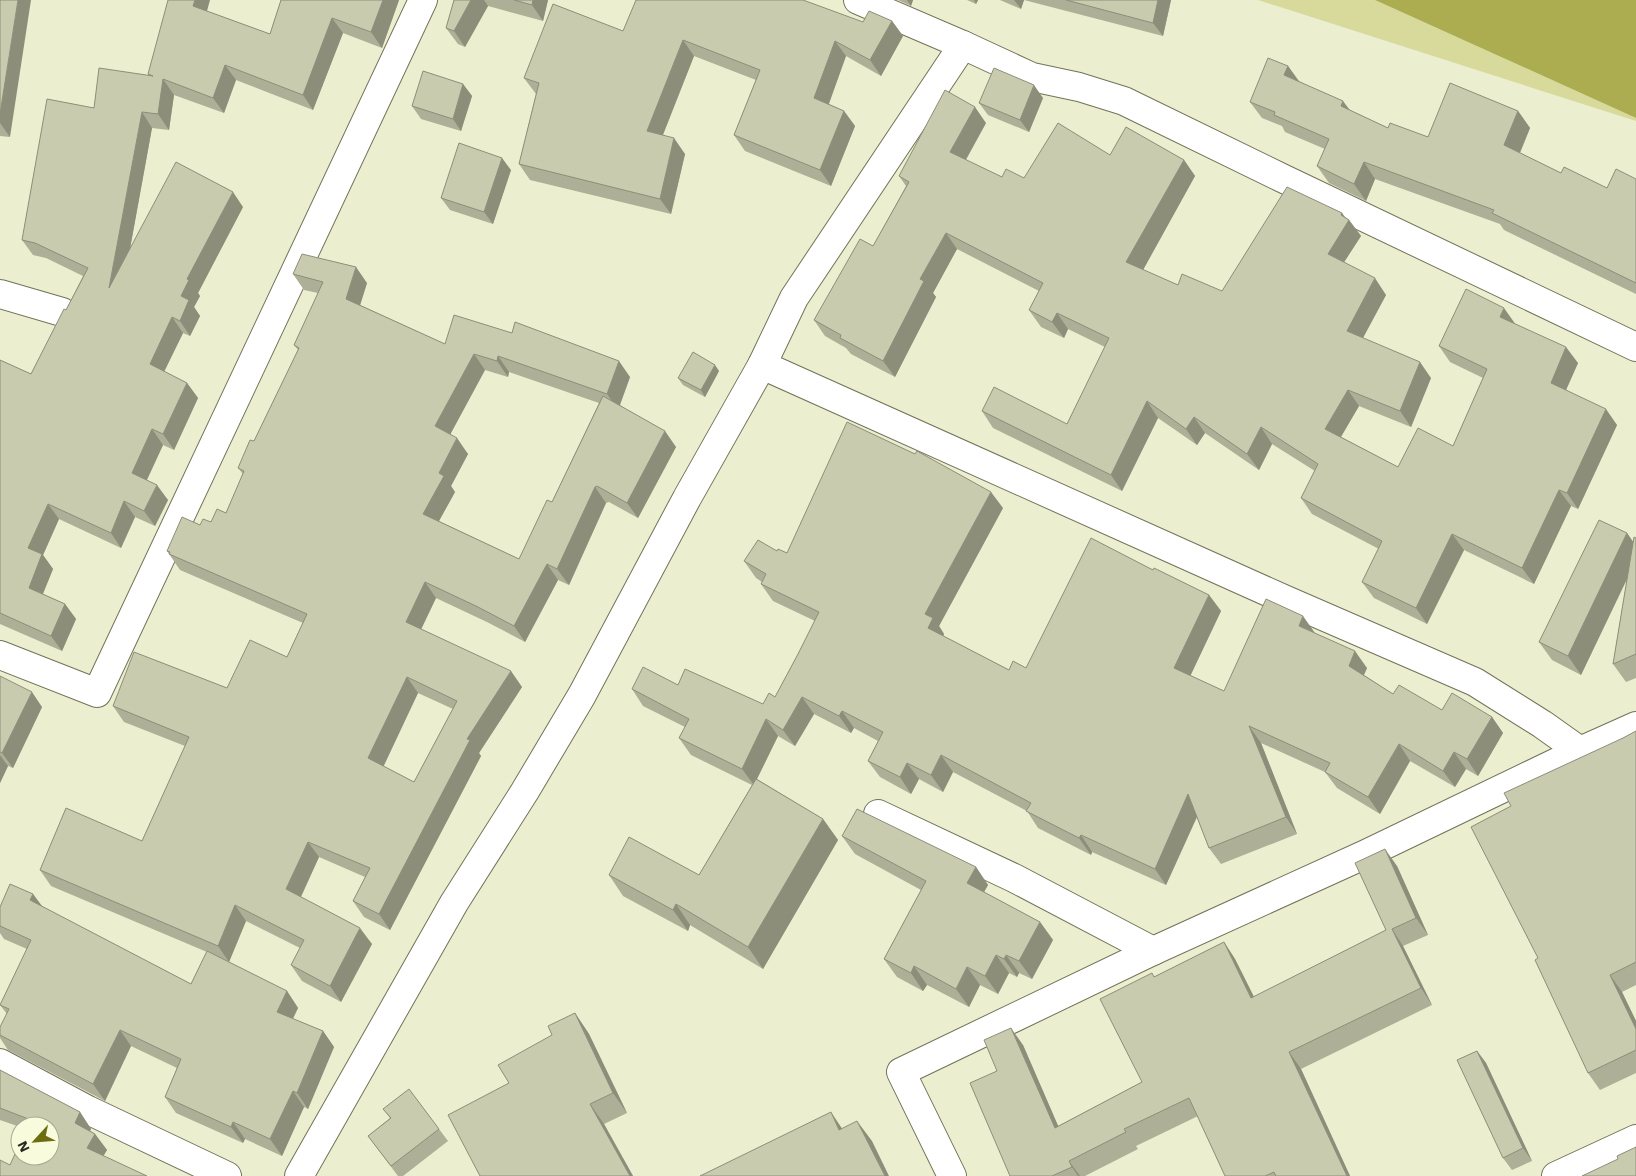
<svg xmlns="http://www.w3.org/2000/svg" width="1636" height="1176" font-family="'Work Sans',sans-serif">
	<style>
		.green { fill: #d7da9b }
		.water { fill: #abad50 }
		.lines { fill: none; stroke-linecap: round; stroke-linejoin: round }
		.minor-casing { stroke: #727359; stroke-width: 30 }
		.minor { stroke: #fff; stroke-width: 28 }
		.wall { fill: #adaf96; fill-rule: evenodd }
		.shaded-wall { fill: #8d8e7a }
		.building { fill: #c9cbae; stroke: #8d8e7a; fill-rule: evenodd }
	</style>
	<rect width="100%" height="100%" fill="#eceed0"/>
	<path class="green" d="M1258 0H1375L1636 118V121Z"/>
	<path class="water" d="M1375 0H1636V118Z"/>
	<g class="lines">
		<g class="minor-casing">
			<g id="minor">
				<path d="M858 0 963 45 1032 77 1079 87 1124 101 1282 178 1636 347"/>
				<path d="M0 294 62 312"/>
				<path d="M762 365 1286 600 1475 682 1542 724 1580 751"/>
				<path d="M0 655 97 693 423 0"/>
				<path d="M878 814 1014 878 1153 951"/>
				<path d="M0 1063 88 1110 227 1176"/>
				<path d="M299 1176 454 903 525 791 582 695 687 498 762 365 794 298 963 45"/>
				<path d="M952 1176 901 1072 1153 951 1366 854 1580 751 1636 726"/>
				<path d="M1556 1176 1636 1139"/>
			</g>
		</g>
		<use href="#minor" class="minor"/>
	</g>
	<g class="wall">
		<path d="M0 0 10 137 0 136Z"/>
		<path d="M281 0H399L382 48 343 33 313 110 236 80 224 113 174 95 169 130 152 128 130 248 243 207 198 293 200 296 194 307 200 316 190 336 183 333 164 372 187 383 198 398 174 450 163 445 147 480 168 500 155 526 135 517 121 548 59 519 43 555 53 569 43 594 65 604 76 619 62 651 0 624V360L31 374 66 310 83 276 46 258 33 255 22 240 94 108 149 75 148 74 207 11 270 34Z"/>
		<path d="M454 0H548L543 21 488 6 465 47 458 44 446 28Z"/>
		<path d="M898 0H913L911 6Z"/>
		<path d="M967 0H978L976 4Z"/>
		<path d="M1000 0H1171L1163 36 1024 0 1021 9Z"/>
		<path d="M892 21 903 36 881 76 846 56 829 104 844 111 855 126 831 186 745 151 734 135 756 80 694 56 663 135 685 154 671 214 530 180 519 164 536 94 524 78 623 31Z"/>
		<path d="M1288 66 1299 81 1350 110 1388 128 1428 137 1518 111 1530 128 1520 153 1561 173 1607 188 1636 179V294L1504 230 1500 224 1375 179 1366 201 1329 183 1317 166 1325 149 1285 132 1282 126 1262 118 1250 102Z"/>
		<path d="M463 84 472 96 461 131 421 119 412 106Z"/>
		<path d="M1043 98 1029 132 988 115 979 103Z"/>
		<path d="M986 123 966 160 1002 177 1024 178 1110 155 1184 160 1195 176 1143 270 1178 285 1222 291 1342 213 1345 217 1349 220 1361 236 1344 262 1386 295 1363 338 1431 378 1411 427 1359 406 1341 437 1398 467 1453 446 1483 378 1450 362 1439 346 1515 324 1578 363 1566 390 1617 425 1578 509 1571 506 1534 584 1464 550 1427 624 1374 598 1362 582 1379 549 1312 514 1301 498 1315 471 1272 444 1259 470 1205 433 1197 445 1158 418 1122 491 993 428 982 411 1067 424 1105 347 1068 329 1064 338 1041 327 1029 310 1039 291 957 249 933 293 936 297 895 377 851 354 846 348 825 336 814 320 873 246 906 186 899 176Z"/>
		<path d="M511 170 493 224 450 210 441 198Z"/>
		<path d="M293 274 367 283 360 305 445 344 630 377 620 405 676 447 638 518 609 502 606 503 569 585 558 580 525 642 489 623 436 598 421 629 522 687 479 753 481 756 390 930 364 917 353 901 365 877 319 857 301 897 372 944 341 1002 302 981 291 965 300 948 246 921 229 962 287 991 298 1008 293 1019 323 1031 334 1047 308 1109 304 1107 282 1156 245 1139 243 1143 176 1113 165 1097 177 1068 131 1046 105 1101 8 1050 0 1038V1027L7 1014 0 1005 27 949 4 939 0 933V926L33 894 42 907 191 984 207 952 51 886 40 870 142 841 185 746 124 722 113 706 227 688 287 657 303 623 180 570 167 551 200 525 211 522 226 513 243 474 238 468 254 441 298 350 294 345 318 293 304 290ZM485 370 508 377 509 372 599 403 552 502 519 559 439 521 455 492 451 486 468 454 450 435ZM418 693 453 709 414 782 383 766Z"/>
		<path d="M719 371 705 397 683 385 678 378Z"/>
		<path d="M1003 508 939 626 944 634 943 636 1009 670 1026 668 1153 570 1209 595 1221 611 1190 676 1224 691 1315 633 1367 668 1364 675 1393 694 1442 710 1492 717 1503 733 1478 776 1466 769 1455 787 1410 761 1380 814 1337 788 1325 772 1261 743 1297 834 1221 864 1209 848 1197 817 1166 885 1092 852 1091 855 1038 828 1027 811 953 772 943 792 919 779 911 794 880 777 868 761 878 741 854 728 851 733 814 714 795 746 778 736 757 779 823 819 838 840 763 969 690 925 688 931 623 896 609 875H699L752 785 691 755 679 738 685 727 643 706 632 689 678 685 763 704 775 697 798 654 815 621 773 601 761 584 762 582 756 578 744 561 777 551 787 553Z"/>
		<path d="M1627 533 1633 542 1636 538V678L1626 682 1613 664 1627 579 1581 675 1552 660 1539 642Z"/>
		<path d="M0 676 42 707 13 768 8 766 0 783Z"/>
		<path d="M1636 731V985L1622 992 1636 1021V1073L1600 1090 1588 1073 1511 806 1623 738Z"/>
		<path d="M842 836 976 867 988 885 984 892 1040 922 1053 940 1032 979 1019 973 1017 977 1009 973 998 994 980 985 969 1007 927 985 923 991 897 977 884 959 921 890 855 854Z"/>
		<path d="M1397 866 1428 935 1403 946 1432 1005 1301 1069 1350 1176H1225L1198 1116 1136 1146 1138 1149 1085 1176H1010L997 1071 1023 1045 1058 1126 1142 1082 1154 977 1224 942 1235 959 1254 997 1386 930Z"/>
		<path d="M575 1013 589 1034 627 1113 604 1124 633 1176H480L509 1083 552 1035Z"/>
		<path d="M1477 1051 1486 1063 1532 1161 1512 1170 1503 1158Z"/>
		<path d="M0 1070 80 1112 91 1129 90 1131 95 1134 107 1150 103 1156 10 1165 50 1126H20V1127L0 1120Z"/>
		<path d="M383 1109 439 1129 448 1141 403 1176H398L368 1136 390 1118Z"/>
	</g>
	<g class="shaded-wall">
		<path d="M18 0H31L10 137 0 123V114Z"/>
		<path d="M195 0H210L204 22 193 6Z"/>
		<path d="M383 0H399L382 48 371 32Z"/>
		<path d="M471 0H484L488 6 465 47 454 31Z"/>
		<path d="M533 0H548L543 21 532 5Z"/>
		<path d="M907 0H913L911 6Z"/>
		<path d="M974 0H978L976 4Z"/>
		<path d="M1014 0H1024L1021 9Z"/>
		<path d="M1158 0H1171L1163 36 1153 23Z"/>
		<path d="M332 18 343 33 313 110 303 95Z"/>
		<path d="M892 21 903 36 881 76 870 60Z"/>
		<path d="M683 40 694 56 658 147 647 131Z"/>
		<path d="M835 41 846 56 825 114 814 98Z"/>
		<path d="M225 65 236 80 224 113 213 98Z"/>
		<path d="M1288 66 1300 83 1284 75Z"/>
		<path d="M163 79 174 95 169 130 158 114Z"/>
		<path d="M463 84 472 96 461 131 453 119Z"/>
		<path d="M1034 85 1043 98 1029 132 1020 120Z"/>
		<path d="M1343 101 1355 117 1341 106Z"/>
		<path d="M975 107 986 123 961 168 950 152Z"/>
		<path d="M844 111 855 126 831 186 820 170Z"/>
		<path d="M1518 111 1530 128 1516 162 1504 145Z"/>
		<path d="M142 112 152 128 120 304 109 288Z"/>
		<path d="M674 138 685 154 671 214 660 199Z"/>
		<path d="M502 158 511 170 493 224 484 212Z"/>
		<path d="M1184 160 1195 176 1138 279 1126 262Z"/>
		<path d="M1364 162 1375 179 1366 201 1354 184Z"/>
		<path d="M233 192 243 207 198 293 200 296 194 307 200 316 190 336 180 321 181 296 187 279Z"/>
		<path d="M1342 213 1348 222 1349 220 1361 236 1339 270 1328 254Z"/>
		<path d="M946 233 957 249 933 293 936 297 895 377 883 361 920 279Z"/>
		<path d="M356 267 367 283 357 315 346 299Z"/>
		<path d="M1375 278 1386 295 1358 347 1347 331Z"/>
		<path d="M1504 308 1516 325 1500 317Z"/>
		<path d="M1057 313 1068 329 1064 338 1052 322Z"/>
		<path d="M172 317 183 333 160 380 150 364Z"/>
		<path d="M1566 347 1578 363 1562 399 1551 383Z"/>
		<path d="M474 354 485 370 446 442 435 426Z"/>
		<path d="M498 356 509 372 508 377 497 361Z"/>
		<path d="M619 361 630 377 618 410 607 394Z"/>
		<path d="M1420 362 1431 378 1411 427 1400 411Z"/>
		<path d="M715 365 719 371 705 397 701 390Z"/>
		<path d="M187 383 198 398 174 450 163 434Z"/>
		<path d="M1348 390 1359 406 1336 445 1325 429Z"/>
		<path d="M1147 401 1158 418 1122 491 1111 475Z"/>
		<path d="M1606 409 1617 425 1578 509 1567 493Z"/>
		<path d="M1194 417 1205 433 1197 445 1186 429Z"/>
		<path d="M1261 427 1272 444 1259 470 1247 454Z"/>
		<path d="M152 429 163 445 143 488 132 473Z"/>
		<path d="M665 431 676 447 638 518 627 503Z"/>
		<path d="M457 438 468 454 451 486 455 492 434 530 423 514 439 473Z"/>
		<path d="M157 485 168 500 155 526 144 511Z"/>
		<path d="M595 487 606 503 569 585 557 569Z"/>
		<path d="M1559 490 1571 506 1534 584 1522 568Z"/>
		<path d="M991 492 1003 508 939 626 944 634 939 645 928 628 925 614Z"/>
		<path d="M124 501 135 517 121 548 111 533Z"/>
		<path d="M48 504 59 519 43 555 53 569 39 603 29 588 28 548Z"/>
		<path d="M1627 533 1636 546V560L1581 675 1568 656Z"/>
		<path d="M1452 534 1464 550 1427 624 1416 608Z"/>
		<path d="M547 564 558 580 525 642 514 626Z"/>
		<path d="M425 582 436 598 417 638 406 622Z"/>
		<path d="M1209 595 1221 611 1186 685 1174 668Z"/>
		<path d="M65 604 76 619 62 651 51 636Z"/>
		<path d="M1303 616 1315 633 1299 626Z"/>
		<path d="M1355 651 1367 668 1360 683 1349 666Z"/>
		<path d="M511 671 522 687 479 753 481 756 390 930 379 914 467 739Z"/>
		<path d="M407 677 418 693 380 774 368 758Z"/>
		<path d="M32 692 42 707 13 768 2 753Z"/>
		<path d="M802 697 814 714 795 746 783 730Z"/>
		<path d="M842 711 854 728 851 733 839 716Z"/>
		<path d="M1492 717 1503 733 1478 776 1467 759Z"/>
		<path d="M766 719 778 736 754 785 742 769Z"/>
		<path d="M1249 726 1261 743 1297 834 1286 817Z"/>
		<path d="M1399 744 1410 761 1380 814 1368 797Z"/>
		<path d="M1454 752 1466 769 1455 787 1443 771Z"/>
		<path d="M0 755 8 766 0 783Z"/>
		<path d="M941 755 953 772 943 792 931 775Z"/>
		<path d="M907 763 919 779 911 794 900 777Z"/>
		<path d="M1188 794 1200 810 1166 885 1155 869Z"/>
		<path d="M823 819 838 840 763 969 748 947Z"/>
		<path d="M1081 835 1092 852 1091 855 1079 838Z"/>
		<path d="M308 842 319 857 297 905 286 889Z"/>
		<path d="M1385 849 1397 866 1428 935 1416 918Z"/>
		<path d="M976 867 988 885 979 901 967 883Z"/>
		<path d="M33 894 45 910 30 900Z"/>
		<path d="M676 904 690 925 688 931 673 910Z"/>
		<path d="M235 905 246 921 229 962 218 946Z"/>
		<path d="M1040 922 1053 940 1032 979 1019 961Z"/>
		<path d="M360 928 372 944 341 1002 330 986Z"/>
		<path d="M1392 929 1403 946 1432 1005 1421 988Z"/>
		<path d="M1224 942 1235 959 1263 1015 1251 998Z"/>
		<path d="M996 955 1009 973 998 994 985 976Z"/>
		<path d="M1006 955 1019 973 1017 977 1004 959Z"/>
		<path d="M914 966 927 985 923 991 911 973Z"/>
		<path d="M967 967 980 985 969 1007 956 989Z"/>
		<path d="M1610 975 1622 992 1636 1021V1029Z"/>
		<path d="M287 991 298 1008 288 1028 277 1012Z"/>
		<path d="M575 1013 589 1034 627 1113 613 1093Z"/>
		<path d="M1011 1028 1023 1045 1066 1144 1055 1128Z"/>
		<path d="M120 1030 131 1046 105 1101 93 1084Z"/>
		<path d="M323 1031 334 1047 308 1109 297 1093Z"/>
		<path d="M1477 1051 1486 1063 1532 1161 1523 1148Z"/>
		<path d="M1289 1052 1301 1069 1350 1176H1347Z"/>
		<path d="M293 1091 304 1107 282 1156 270 1139Z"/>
		<path d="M590 1104 604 1124 633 1176H630Z"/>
		<path d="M80 1112 91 1129 86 1139 75 1123Z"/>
		<path d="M831 1112 845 1133 839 1130Z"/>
		<path d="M857 1121 872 1141 889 1176H885Z"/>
		<path d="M233 1122 245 1139 243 1143 231 1127Z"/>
		<path d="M95 1134 107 1150 98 1165 87 1148Z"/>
		<path d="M1069 1161 1080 1176H1078L1072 1167Z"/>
	</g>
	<g class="building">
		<path d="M0 0H18L0 114Z"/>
		<path d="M168 0H195L193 6 270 34 281 0H383L371 32 332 18 303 95 225 65 213 98 163 79 158 114 142 112 109 288 176 162 233 192 187 279 189 280 181 296 189 300 180 321 172 317 150 364 187 383 163 434 152 429 132 473 157 485 144 511 124 501 111 533 48 504 28 548 42 554 29 588 65 604 51 636 0 613V360L31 374 64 309 66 310 88 268 35 243 22 240 47 99 94 108 99 68 153 76 148 74Z"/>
		<path d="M454 0H471L454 31 446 28Z"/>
		<path d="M514 0H533L532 5Z"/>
		<path d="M636 0H803L863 22 869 11 892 21 870 60 835 41 814 98 844 111 820 170 734 135 760 70 683 40 647 131 674 138 660 199 519 164 539 83 524 78 553 4 623 31Z"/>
		<path d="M1066 0H1158L1153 23Z"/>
		<path d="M1268 58 1288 66 1284 75 1343 101 1341 106 1388 128 1390 123 1428 137 1450 83 1518 111 1504 145 1561 173 1564 167 1607 188 1616 169 1636 179V283L1492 213 1494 210 1364 162 1354 184 1317 166 1329 139 1274 115 1275 112 1250 102Z"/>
		<path d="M994 68 1034 85 1020 120 979 103Z"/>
		<path d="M423 71 463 84 453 119 412 106Z"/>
		<path d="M945 90 975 107 950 152 1002 177 1006 169 1024 178 1058 123 1110 155 1126 127 1184 160 1126 262 1178 285 1182 274 1222 291 1287 187 1342 213 1341 215 1349 220 1328 254 1375 278 1347 331 1420 362 1400 411 1348 390 1325 429 1398 467 1418 428 1453 446 1487 369 1439 346 1466 289 1504 308 1500 317 1566 347 1551 383 1606 409 1567 493 1559 490 1522 568 1452 534 1416 608 1362 582 1382 541 1301 498 1318 464 1261 427 1247 454 1194 417 1186 429 1147 401 1111 475 982 411 994 387 1067 424 1109 338 1057 313 1052 322 1029 310 1043 283 946 233 920 279 924 281 883 361 840 338 841 335 814 320 860 239 873 246 909 182 899 176Z"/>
		<path d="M459 143 502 158 484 212 441 198Z"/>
		<path d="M302 254 356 267 346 299 445 344 454 315 512 333 515 322 619 361 607 394 498 356 497 361 474 354 435 426 457 438 439 473 444 476 423 514 519 559 547 500 552 502 603 396 665 431 627 503 597 486 595 487 557 569 547 564 514 626 478 607 425 582 406 622 511 671 467 739 470 740 379 914 353 901 370 868 308 842 286 889 360 928 330 986 291 965 304 940 235 905 218 946 40 870 66 808 142 841 189 737 113 706 134 652 227 688 250 640 287 657 307 614 169 554 170 552 167 551 182 517 200 525 203 519 211 522 217 509 226 513 244 471 238 468 250 440 254 441 299 348 294 345 323 282 293 274ZM407 677 457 701 414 782 368 758Z"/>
		<path d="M693 352 715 365 701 390 678 378Z"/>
		<path d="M847 422 915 454 917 451 991 492 925 614 933 618 928 628 1009 670 1013 661 1026 668 1091 538 1153 570 1154 568 1209 595 1174 668 1224 691 1266 599 1303 616 1299 626 1355 651 1349 666 1393 694 1399 685 1442 710 1452 693 1492 717 1467 759 1454 752 1443 771 1399 744 1368 797 1325 772 1330 763 1249 726 1286 817 1209 848 1188 794 1155 869 1081 835 1079 838 1026 811 1031 803 941 755 931 775 907 763 900 777 868 761 883 732 842 711 839 716 802 697 783 730 766 719 742 769 679 738 689 719 632 689 643 667 678 685 685 669 763 704 769 693 775 697 798 654 819 612 761 584 766 574 744 561 758 540 777 551 778 549 787 553Z"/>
		<path d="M1599 520 1627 533 1568 656 1539 642Z"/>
		<path d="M1634 537 1636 538V654L1613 664Z"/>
		<path d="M0 676 32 692 2 753 0 752Z"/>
		<path d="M1636 731V962L1610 975 1636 1029V1050L1588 1073 1535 960 1538 958 1471 827 1511 806 1504 793 1623 738Z"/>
		<path d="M756 779 823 819 748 947 676 904 673 910 609 875 629 837 699 875Z"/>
		<path d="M857 809 976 867 967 883 1040 922 1019 961 1006 955 1004 959 996 955 985 976 967 967 956 989 914 966 911 973 884 959 926 881 842 836Z"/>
		<path d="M1385 849 1416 918 1392 929 1421 988 1289 1052 1347 1176H1276L1274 1172 1265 1176H1225L1189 1098 1124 1129 1126 1132 1069 1161 1072 1167 1052 1176H1010L970 1083 997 1071 984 1040 1011 1028 1055 1128 1142 1082 1100 999 1152 973 1154 977 1224 942 1251 998 1386 930 1355 863Z"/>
		<path d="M10 884 33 894 30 900 191 984 207 951 287 991 277 1012 323 1031 297 1093 293 1091 270 1139 233 1122 231 1127 165 1097 181 1059 120 1030 93 1084 0 1035V1027L9 1009 0 1005 31 940 0 926V907Z"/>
		<path d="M575 1013 613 1093 590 1104 630 1176H480L448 1115 509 1083 498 1065 552 1035 548 1026Z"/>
		<path d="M1477 1051 1523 1148 1503 1158 1457 1060Z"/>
		<path d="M0 1070 80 1112 75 1123 95 1134 87 1148 147 1176H0V1160L10 1165 20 1143V1156H50V1126H28L31 1120 0 1108Z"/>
		<path d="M409 1089 439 1129 391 1166 368 1136 391 1118 383 1109Z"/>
		<path d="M831 1112 839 1130 857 1121 885 1176H700Z"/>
		<path d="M1636 1147V1176H1582L1618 1159 1617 1156Z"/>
	</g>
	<g transform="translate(35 1141) rotate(244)"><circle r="24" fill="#f9fbdd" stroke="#a6a891"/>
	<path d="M0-4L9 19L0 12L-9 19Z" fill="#6d6e10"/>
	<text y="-8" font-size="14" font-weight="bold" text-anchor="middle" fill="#2a2b20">N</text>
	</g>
</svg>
